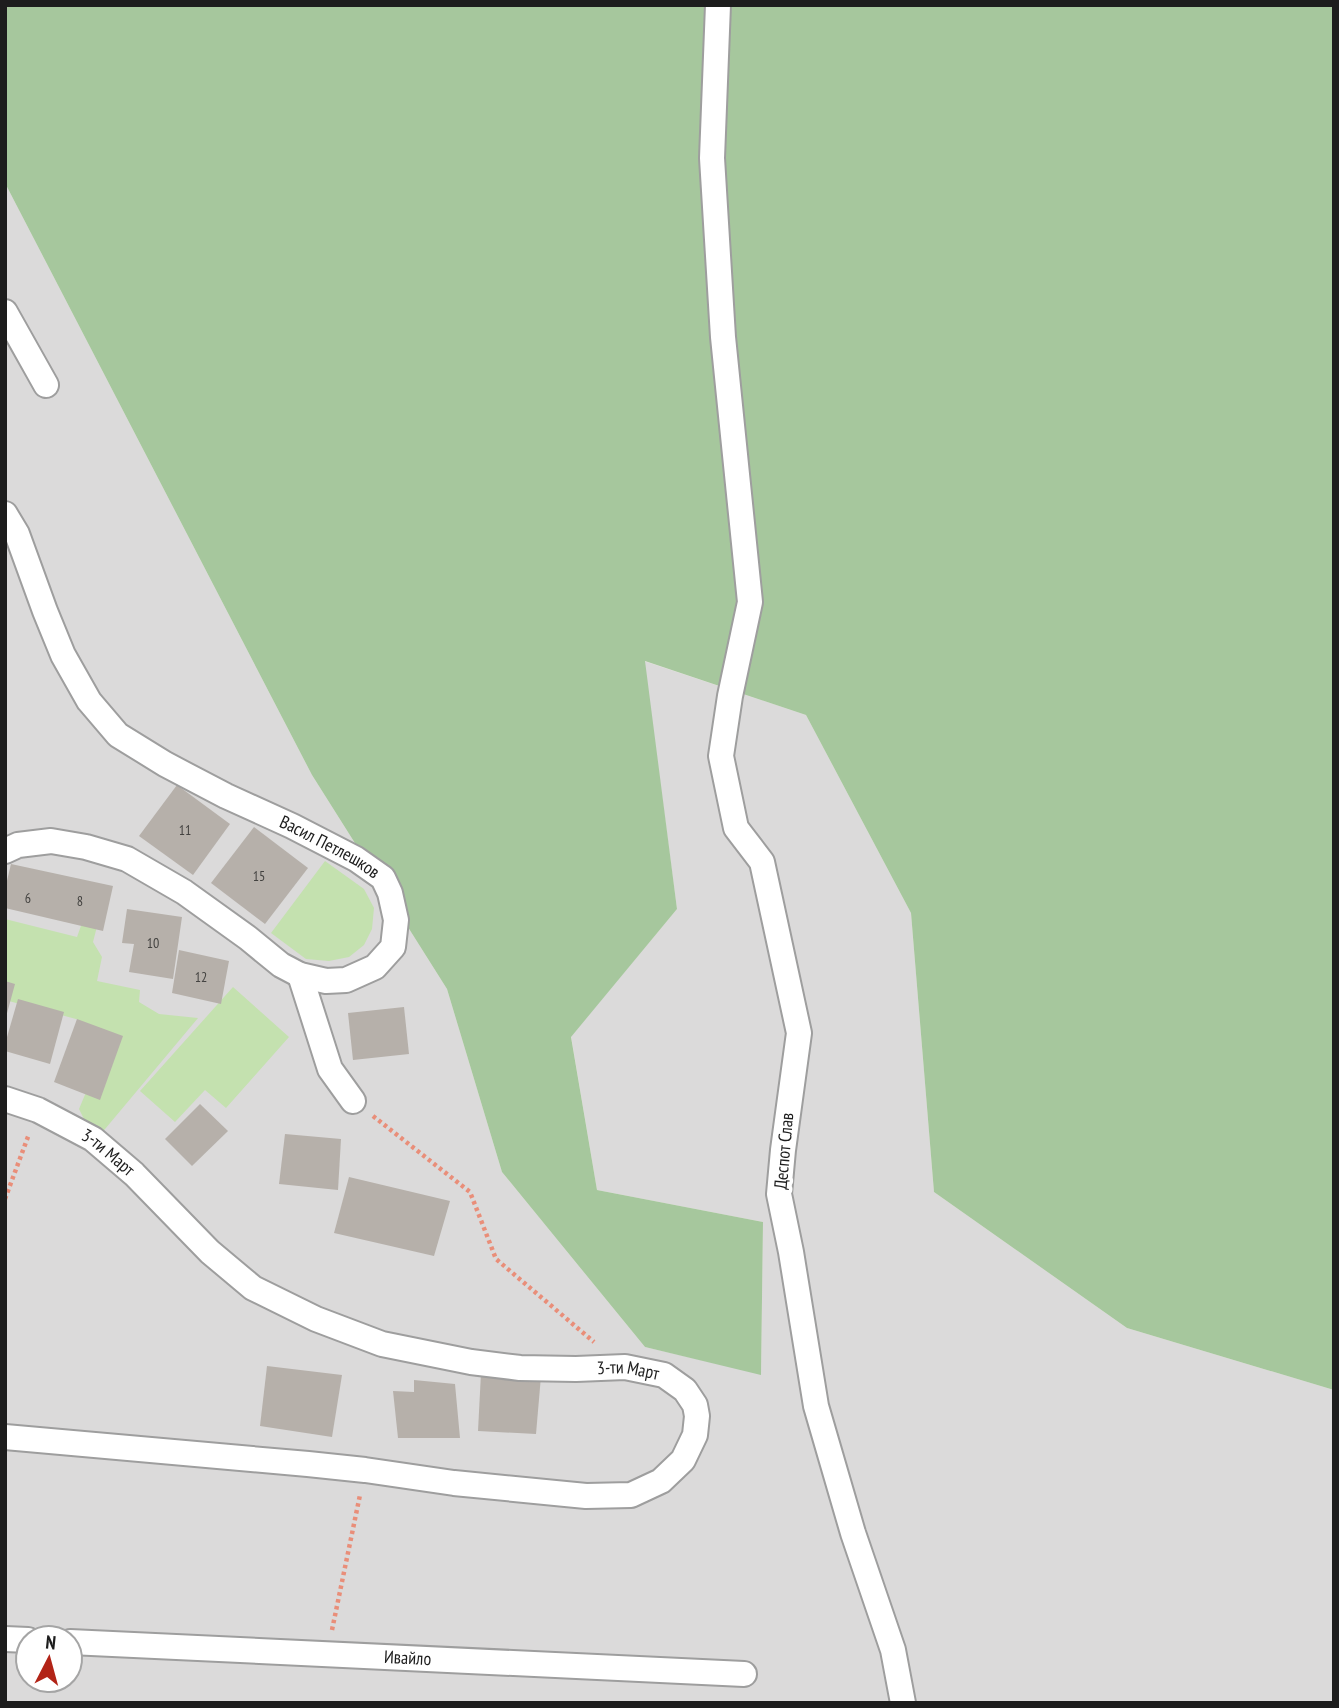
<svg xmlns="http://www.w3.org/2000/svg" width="1339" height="1708" font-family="'PT Sans Narrow',sans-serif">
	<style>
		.residential { fill: #dbdada; fill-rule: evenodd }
		.grass { fill: #c4e1af }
		.forest { fill: #a6c79d }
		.building { fill: #b6b0aa }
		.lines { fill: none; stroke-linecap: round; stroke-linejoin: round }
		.minor-casing { stroke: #9e9e9e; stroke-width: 28 }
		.path { stroke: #e98e79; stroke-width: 4.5; stroke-dasharray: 3.5 3.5; stroke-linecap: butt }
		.minor { stroke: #fff; stroke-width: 24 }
		.labels { text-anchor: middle; stroke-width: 7; stroke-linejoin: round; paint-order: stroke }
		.number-label { font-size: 14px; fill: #434240 }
		.street-label { font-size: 18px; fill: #1d1d1d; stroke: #fff }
	</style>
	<rect width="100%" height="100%" fill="#edeae4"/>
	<path class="residential" d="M5 183 312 775 447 989 502 1172 645 1347 761 1374 763 1222 597 1190 571 1036 677 909 644 661 806 715 911 913 934 1192 1127 1328 1334 1390V1703H5ZM28 1638H70V1680H28Z"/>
	<g class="grass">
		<path d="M325 861 364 889 374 908 372 929 364 945 349 957 329 961 306 959 271 933Z"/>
		<path d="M88 906 102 907 93 942 102 957 97 981 140 990 139 1002 159 1014 198 1018 95 1141 79 1109 110 1035 76 1019 5 1000V919L77 937Z"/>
		<path d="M233 987 289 1037 226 1108 205 1090 175 1122 140 1091Z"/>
	</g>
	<path class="forest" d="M5 5H1334V1390L1127 1328 934 1192 911 913 806 715 645 661 677 909 571 1037 597 1190 763 1222 761 1375 645 1347 502 1172 447 989 312 775 5 183Z"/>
	<g class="building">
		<path d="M177 785 230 824 193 875 139 836Z"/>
		<path d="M254 827 308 868 265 924 211 883Z"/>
		<path d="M11 864 113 886 103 931 5 908V889Z"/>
		<path d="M127 909 182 917 173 979 129 972 134 944 122 943Z"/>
		<path d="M179 950 229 961 221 1004 172 993Z"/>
		<path d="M5 981 15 984 6 1017H5Z"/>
		<path d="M18 999 64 1012 50 1064 5 1051V1044Z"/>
		<path d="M404 1007 409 1054 353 1060 348 1013Z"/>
		<path d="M77 1019 123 1036 100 1100 54 1082Z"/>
		<path d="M200 1104 228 1131 192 1166 165 1139Z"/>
		<path d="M285 1134 341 1139 338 1190 279 1184Z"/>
		<path d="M349 1177 450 1201 434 1256 334 1233Z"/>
		<path d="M267 1366 342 1375 332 1437 260 1426Z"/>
		<path d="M481 1373 541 1376 536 1434 478 1431Z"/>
		<path d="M414 1380 455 1384 460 1438H398L393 1391 414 1392Z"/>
	</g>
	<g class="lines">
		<g class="minor-casing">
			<g id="minor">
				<path d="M718 5 712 158 723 337 750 602 730 696 721 756 736 828 762 862 799 1033 783 1150 779 1194 791 1252 816 1406 853 1533 893 1650 903 1703"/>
				<path d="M5 312 46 385"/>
				<path id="s1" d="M5 514 17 534 45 611 63 655 89 701 118 735 165 764 226 796 292 826 356 859 383 878 390 893 396 920 393 947 375 967 346 980 326 981 300 975 281 965 248 938 184 892 127 859 86 847 51 841 18 845 5 851"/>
				<path d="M300 975 330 1069 353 1101"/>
				<path id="s2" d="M5 1099 38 1110 93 1139 134 1174 210 1252 253 1288 316 1319 382 1344 471 1362 520 1368 576 1369 625 1367 664 1375 685 1390 695 1405 697 1416 695 1435 683 1460 661 1481 631 1495 586 1496 454 1483 365 1470 308 1464 5 1437"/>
				<path d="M5 1639 28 1640"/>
				<path id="s3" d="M70 1642 744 1674"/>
			</g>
		</g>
		<g class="path">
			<path d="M373 1116 470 1192 496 1259 594 1342"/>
			<path d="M5 1199 29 1134"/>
			<path d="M332 1630 360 1495"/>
		</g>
		<use href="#minor" class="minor"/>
	</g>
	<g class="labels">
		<g class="number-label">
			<text x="185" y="835">11</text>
			<text x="259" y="881">15</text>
			<text x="28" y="903">6</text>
			<text x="80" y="906">8</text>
			<text x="153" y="948">10</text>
			<text x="201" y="982">12</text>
		</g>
		<g class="street-label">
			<text dy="6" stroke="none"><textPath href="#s1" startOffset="490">Васил Петлешков</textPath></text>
			<text transform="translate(784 1151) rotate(-85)" y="6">Деспот Слав</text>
			<text dy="6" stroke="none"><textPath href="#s2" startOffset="117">3-ти Март</textPath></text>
			<text dy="6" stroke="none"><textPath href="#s2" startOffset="705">3-ти Март</textPath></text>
			<text dy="6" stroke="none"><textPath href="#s3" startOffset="338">Ивайло</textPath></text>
		</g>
	</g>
	<rect width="1339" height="1708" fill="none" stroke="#1d1d1d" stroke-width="14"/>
	<g transform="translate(49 1659) rotate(6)"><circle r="33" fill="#ffffff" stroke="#a5a5a5" stroke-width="2"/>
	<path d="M0-5L12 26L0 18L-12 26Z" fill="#b22417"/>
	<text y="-10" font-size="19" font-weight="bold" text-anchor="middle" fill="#1d1d1d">N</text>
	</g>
</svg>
